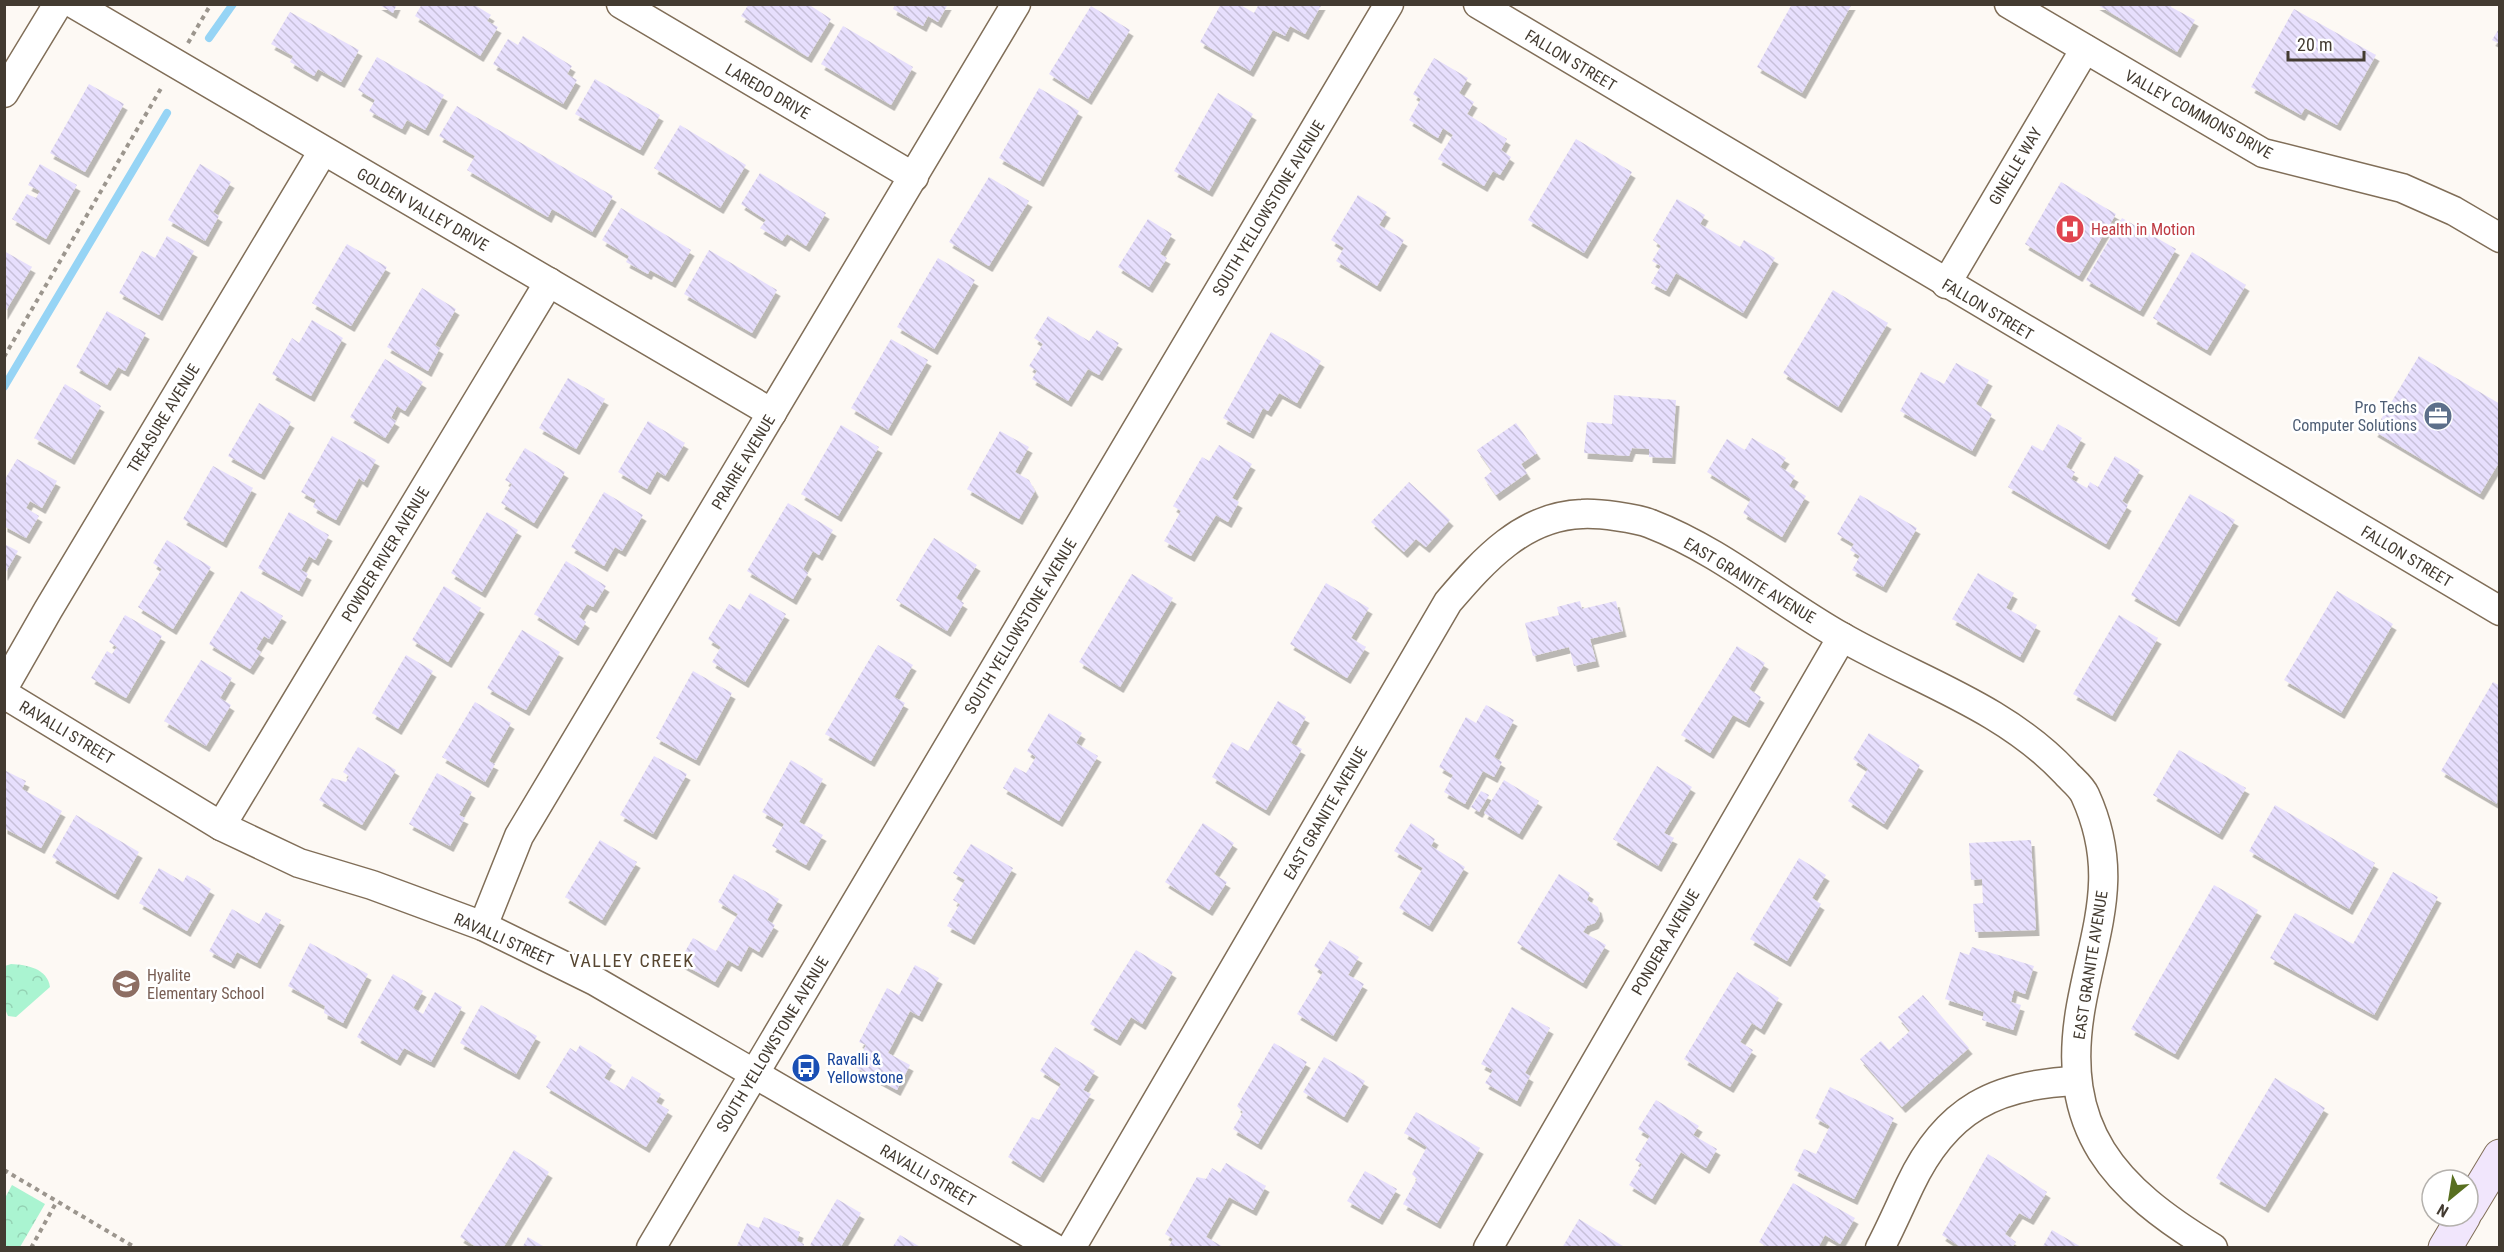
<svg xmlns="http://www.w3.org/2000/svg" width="2504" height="1252" font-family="'Roboto Condensed',sans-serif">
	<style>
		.park { fill: url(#park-crowns) }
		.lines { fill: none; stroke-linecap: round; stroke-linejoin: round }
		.stream { stroke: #96d4f5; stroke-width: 8 }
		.building { fill: url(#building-back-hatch); filter: url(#shadow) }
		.street-casing { stroke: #806e58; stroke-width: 31 }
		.secondary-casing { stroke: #806e58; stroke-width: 35 }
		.path { stroke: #9c968e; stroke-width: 4; stroke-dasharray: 4.5 4.5; stroke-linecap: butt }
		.street { stroke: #fff; stroke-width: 28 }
		.secondary { stroke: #f1e6fc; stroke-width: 33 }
		.labels { text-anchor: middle; stroke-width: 5; stroke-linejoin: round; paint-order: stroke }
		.street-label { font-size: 16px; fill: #433b31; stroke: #fff }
		.health-label { font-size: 16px; fill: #be3a42; stroke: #fff; text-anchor: start }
		.service-label { font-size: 16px; fill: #4e5e75; stroke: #fff; text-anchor: end }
		.education-label { font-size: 16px; fill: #785e54; stroke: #fff; text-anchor: start }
		.transit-label { font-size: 16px; fill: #164399; stroke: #fff; text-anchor: start }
		.neighbourhood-label { font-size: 18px; letter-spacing: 1.5px; fill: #574631; stroke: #fff }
	</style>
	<defs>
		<pattern id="park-crowns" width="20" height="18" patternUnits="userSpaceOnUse" patternTransform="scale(1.5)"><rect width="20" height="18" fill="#aaf4d1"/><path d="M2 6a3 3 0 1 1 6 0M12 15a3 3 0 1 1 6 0" fill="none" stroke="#94d2b4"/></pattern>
		<pattern id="building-back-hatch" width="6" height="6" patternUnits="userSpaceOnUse" patternTransform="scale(1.5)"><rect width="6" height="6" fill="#e7dffd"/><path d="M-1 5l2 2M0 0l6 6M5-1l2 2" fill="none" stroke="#c7c0d9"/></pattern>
		<filter id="shadow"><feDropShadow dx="3.5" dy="6" stdDeviation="0" flood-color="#0004"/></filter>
	</defs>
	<rect width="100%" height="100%" fill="#fdf9f4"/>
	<g class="park">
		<path d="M11 964C27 965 47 968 50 987L16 1017 8 1016 5 1009V966Z"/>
		<path d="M12 1185 45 1204 20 1247H5V1198Z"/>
	</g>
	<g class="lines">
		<g class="stream">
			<path d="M209 38 233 4"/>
			<path d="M4 387 167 113"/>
		</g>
	</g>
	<g class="building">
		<path d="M378 4H397L393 13Z"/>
		<path d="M422 4H473L491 15 487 21 498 27 480 56 415 16Z"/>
		<path d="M749 4H808L831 19 808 57 741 16Z"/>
		<path d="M895 4H948L938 22 928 16 923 26 893 9Z"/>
		<path d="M1221 4H1239L1254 13 1259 4H1322L1305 34 1290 26 1285 36 1273 30 1250 71 1200 42Z"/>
		<path d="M1792 4H1852L1802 93 1757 67Z"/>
		<path d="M2096 4H2172L2171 7 2195 20 2177 52Z"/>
		<path d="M1091 6 1130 30 1088 99 1049 74Z"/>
		<path d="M2294 9 2376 55 2337 125 2305 108 2301 115 2251 87Z"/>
		<path d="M290 12 359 50 341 82 318 69 314 76 290 62 293 56 271 44Z"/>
		<path d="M843 26 913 67 891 105 821 64Z"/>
		<path d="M2500 27V44L2492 40Z"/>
		<path d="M523 36 572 66 567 74 577 80 563 104 493 64 508 39 518 45Z"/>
		<path d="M377 57 444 95 425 130 407 120 402 129 369 111 375 100 358 90Z"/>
		<path d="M1434 58 1468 78 1459 93 1474 102 1467 114 1507 139 1501 150 1511 157 1500 175 1493 171 1484 186 1438 159 1453 135 1443 128 1438 138 1409 120 1421 99 1413 94Z"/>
		<path d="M595 79 660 115 640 150 575 114Z"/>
		<path d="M89 84 124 104 85 172 50 153Z"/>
		<path d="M1039 88 1079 111 1040 181 999 158Z"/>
		<path d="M1218 93 1253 114 1209 191 1174 171Z"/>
		<path d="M457 106 613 196 592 232 552 209 548 217 467 170 475 156 439 136Z"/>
		<path d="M680 125 746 165 720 208 654 168Z"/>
		<path d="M1576 139 1632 172 1584 253 1528 220Z"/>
		<path d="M40 164 77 185 46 239 12 219 27 194 36 198 40 191 28 185Z"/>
		<path d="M200 164 231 182 213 212 219 216 205 241 168 220Z"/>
		<path d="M760 173 826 213 806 246 787 234 782 241 760 228 766 220 741 204Z"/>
		<path d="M989 177 1029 201 989 266 949 242Z"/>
		<path d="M2061 182 2116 214 2079 276 2025 244Z"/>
		<path d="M1358 195 1387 212 1379 225 1404 240 1377 286 1336 261 1344 248 1331 240Z"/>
		<path d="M1677 199 1705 215 1700 224 1740 247 1744 240 1775 258 1743 313 1676 273 1666 291 1651 283 1661 266 1652 261 1661 246 1653 240Z"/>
		<path d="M621 208 691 250 672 282 650 270 648 274 626 262 629 256 602 240Z"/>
		<path d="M2122 218 2176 249 2140 311 2086 280Z"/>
		<path d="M1148 219 1172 234 1160 254 1167 258 1149 287 1118 267Z"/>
		<path d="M167 236 194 251 159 315 119 293 142 251 155 258Z"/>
		<path d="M347 244 387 267 351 326 312 303Z"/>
		<path d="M709 250 777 290 752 333 684 294Z"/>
		<path d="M4 251 32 267 4 314Z"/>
		<path d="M2192 252 2246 285 2207 350 2153 318Z"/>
		<path d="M938 258 975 280 934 349 897 327Z"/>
		<path d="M422 288 456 309 435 345 440 348 428 371 387 347Z"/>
		<path d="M1833 290 1888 323 1838 407 1783 373Z"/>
		<path d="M107 311 146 333 125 371 118 367 107 385 76 367Z"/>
		<path d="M1048 316 1089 341 1097 330 1119 343 1099 375 1088 369 1068 401 1032 379 1037 371 1029 366 1043 344 1034 338Z"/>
		<path d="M312 320 343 338 311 396 272 374 292 338 299 343Z"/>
		<path d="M1271 332 1321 361 1297 403 1279 393 1268 411 1263 408 1250 433 1223 418Z"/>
		<path d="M891 339 928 360 888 430 851 408Z"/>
		<path d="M2419 356 2500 404V461L2480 494 2374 431Z"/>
		<path d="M385 359 423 382 405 411 397 406 391 418 396 421 385 438 350 417Z"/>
		<path d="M1956 363 1989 380 1976 404 1992 414 1972 451 1900 411 1921 372 1944 384Z"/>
		<path d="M568 378 605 399 576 449 539 428Z"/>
		<path d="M65 384 101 406 71 459 34 438Z"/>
		<path d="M1614 395 1676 400 1672 458 1649 457V449L1632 448 1629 456 1584 453 1587 422 1612 424Z"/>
		<path d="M259 403 291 422 261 474 228 456Z"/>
		<path d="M648 421 685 443 665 476 657 471 647 489 618 472Z"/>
		<path d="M1516 423 1537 453 1521 464 1527 473 1496 495 1484 478 1492 471 1477 450Z"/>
		<path d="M2058 424 2082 438 2066 467 2075 472 2071 479 2087 488 2090 482 2098 487 2115 456 2140 470 2122 501 2128 505 2106 544 2008 487 2032 445 2043 451Z"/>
		<path d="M841 425 879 447 838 516 801 494Z"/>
		<path d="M1000 431 1029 447 1015 472 1029 480 1035 491 1019 519 967 489Z"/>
		<path d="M332 436 376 460 364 482 359 478 336 520 313 507 316 500 301 492Z"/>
		<path d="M1752 438 1786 458 1780 467 1795 476 1789 486 1806 496 1782 537 1743 513 1751 499 1707 472 1727 439 1745 450Z"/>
		<path d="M1219 445 1252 464 1232 498 1239 502 1228 522 1216 515 1191 556 1164 541 1181 511 1173 506 1202 457 1209 461Z"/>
		<path d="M525 448 565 472 534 523 501 503 512 484 505 480Z"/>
		<path d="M17 459 57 481 42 508 30 501 26 508 39 516 26 538 4 526V481Z"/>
		<path d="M213 466 253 488 223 542 183 519Z"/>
		<path d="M1409 482 1450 520 1426 547 1416 539 1404 552 1371 522Z"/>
		<path d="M604 492 643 515 622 551 615 547 604 566 571 547Z"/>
		<path d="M2190 494 2235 520 2176 621 2131 595Z"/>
		<path d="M1860 495 1917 528 1883 587 1852 570 1860 556 1850 550 1854 544 1837 534Z"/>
		<path d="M788 503 833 530 819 555 813 551 803 569 808 573 793 599 747 571Z"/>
		<path d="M289 512 329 535 315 560 309 556 301 570 308 574 299 591 258 568Z"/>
		<path d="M487 512 518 530 482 592 451 573Z"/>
		<path d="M934 538 977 565 956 598 964 603 947 631 896 600Z"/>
		<path d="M167 540 211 567 173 629 138 607 162 569 153 563Z"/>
		<path d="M4 544 18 551 4 575Z"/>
		<path d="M566 561 606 586 593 607 587 604 579 617 586 622 575 640 534 614Z"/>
		<path d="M1978 573 2014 593 2006 608 2037 625 2020 657 1952 619Z"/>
		<path d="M1132 574 1173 598 1120 687 1079 662Z"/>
		<path d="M1326 583 1369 608 1351 638 1366 647 1347 678 1290 644Z"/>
		<path d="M444 586 481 608 448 662 412 640Z"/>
		<path d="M241 591 283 616 269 639 264 636 256 649 261 652 250 669 209 644Z"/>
		<path d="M2337 591 2393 624 2341 713 2284 680Z"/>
		<path d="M750 593 786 614 745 682 712 662 721 647 708 639 729 604 740 610Z"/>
		<path d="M1580 601 1582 609 1616 601 1623 631 1590 639 1596 661 1574 666 1569 647 1533 656 1525 623 1559 615 1557 607Z"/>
		<path d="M125 615 162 636 126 698 91 678 107 651 112 654 117 647 109 642Z"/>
		<path d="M2119 615 2158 638 2112 716 2073 694Z"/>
		<path d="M522 630 560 652 526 710 487 688Z"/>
		<path d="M878 645 913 665 894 697 905 703 871 761 825 734Z"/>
		<path d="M1737 646 1765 663 1749 689 1761 697 1746 722 1733 715 1710 753 1681 735Z"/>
		<path d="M406 655 433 671 398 729 372 713Z"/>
		<path d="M201 660 232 678 220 698 231 705 206 746 164 721Z"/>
		<path d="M693 671 732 693 696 760 656 738Z"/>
		<path d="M2493 682 2500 686 2497 804 2441 771Z"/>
		<path d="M1278 701 1306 717 1291 743 1302 749 1266 810 1212 777 1232 742 1248 751Z"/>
		<path d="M475 702 511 723 489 761 495 764 485 782 442 757Z"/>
		<path d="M1486 705 1514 720 1494 757 1502 762 1494 777 1483 771 1465 804 1444 792 1453 775 1439 767 1466 717 1476 723Z"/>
		<path d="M1049 713 1082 733 1076 743 1098 756 1059 821 1003 788 1015 767 1026 773 1036 757 1027 751Z"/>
		<path d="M1869 733 1920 765 1884 824 1848 801 1868 769 1853 759Z"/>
		<path d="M358 747 396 770 362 825 319 800 332 778 346 782 349 776 343 772Z"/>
		<path d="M2179 750 2246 788 2219 834 2153 795Z"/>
		<path d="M654 756 687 774 653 834 620 815Z"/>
		<path d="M791 760 823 779 799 822 823 835 806 865 772 846 784 824 762 812Z"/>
		<path d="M1657 766 1692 787 1664 833 1674 838 1658 866 1613 839Z"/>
		<path d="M4 770 26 781 22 789 62 811 41 848 4 828Z"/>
		<path d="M437 773 472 792 459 815 465 818 450 846 409 824Z"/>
		<path d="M1504 780 1539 801 1519 834 1484 813Z"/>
		<path d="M1481 791 1489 795 1479 812 1471 807Z"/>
		<path d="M2275 805 2375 863 2349 909 2249 851Z"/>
		<path d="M76 815 139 852 115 894 52 857Z"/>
		<path d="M1203 823 1234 843 1214 874 1227 882 1209 910 1165 882Z"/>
		<path d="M1411 823 1435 839 1431 846 1465 867 1429 926 1399 908 1423 868 1394 851Z"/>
		<path d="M600 840 637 862 602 920 565 897Z"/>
		<path d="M2031 840 2036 930 1975 932 1973 904 1983 903 1982 879 1971 880 1969 843Z"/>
		<path d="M971 844 1013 868 971 939 947 926 960 904 953 900 965 880 953 873Z"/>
		<path d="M1799 858 1826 875 1812 898 1821 904 1787 961 1750 939Z"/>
		<path d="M159 868 183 882 187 875 211 889 187 931 139 903Z"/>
		<path d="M2393 872 2438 897 2374 1015 2270 958 2295 913 2353 944Z"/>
		<path d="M734 874 779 899 767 920 775 925 759 952 749 946 738 966 728 960 715 982 679 962 693 938 716 951 738 914 718 902Z"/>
		<path d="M1559 874 1590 893 1587 900 1598 907 1600 915 1595 923 1587 926 1583 932 1606 945 1583 983 1517 943Z"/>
		<path d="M2214 885 2258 910 2175 1054 2131 1029Z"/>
		<path d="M232 909 259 924 266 912 281 920 257 963 237 952 231 963 209 951Z"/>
		<path d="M1330 940 1359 957 1348 975 1364 984 1333 1036 1297 1014 1323 972 1314 966Z"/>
		<path d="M310 943 368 974 343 1023 324 1013 325 1006 288 986Z"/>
		<path d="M1972 947 2034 966 2025 994 2014 990 2011 1002 2021 1005 2013 1030 1982 1020 1984 1012 1945 999 1960 952 1969 955Z"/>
		<path d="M1136 950 1173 972 1142 1024 1131 1017 1117 1040 1090 1024Z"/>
		<path d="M915 965 939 978 919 1016 910 1011 888 1053 910 1065 897 1090 855 1067 866 1045 859 1042 887 988 899 995Z"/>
		<path d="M1737 972 1779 998 1761 1029 1752 1023 1740 1042 1753 1050 1730 1087 1684 1059Z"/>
		<path d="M393 974 423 991 413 1008 423 1014 435 992 462 1007 431 1062 404 1048 397 1060 357 1037Z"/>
		<path d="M1923 995 1969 1048 1902 1107 1860 1059 1881 1041 1889 1050 1910 1031 1898 1017Z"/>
		<path d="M481 1005 537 1036 516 1074 460 1043Z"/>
		<path d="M1512 1007 1550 1028 1525 1073 1530 1076 1517 1101 1485 1083 1493 1070 1481 1064Z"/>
		<path d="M1274 1043 1307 1062 1258 1144 1233 1129 1243 1112 1237 1106Z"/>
		<path d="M580 1045 612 1065 604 1078 624 1090 632 1076 661 1094 656 1102 669 1110 646 1147 546 1087 570 1048 576 1052Z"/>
		<path d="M1055 1047 1095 1071 1083 1090 1091 1094 1040 1177 1008 1157 1032 1117 1039 1120 1061 1084 1040 1071Z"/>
		<path d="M1324 1057 1365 1081 1344 1117 1303 1092Z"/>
		<path d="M2275 1078 2325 1108 2265 1207 2216 1178Z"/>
		<path d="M1830 1087 1894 1118 1854 1199 1794 1170 1804 1149 1816 1154 1830 1126 1815 1118Z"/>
		<path d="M1656 1100 1699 1126 1693 1135 1717 1149 1706 1168 1681 1152 1652 1199 1629 1185 1642 1164 1635 1160 1650 1136 1638 1129Z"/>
		<path d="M1416 1112 1480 1148 1437 1223 1403 1204 1417 1179 1412 1174 1427 1147 1404 1133Z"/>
		<path d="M514 1150 549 1172 503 1248H478L460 1237Z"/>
		<path d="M1988 1154 2047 1192 2030 1219 2019 1213 2005 1234 2016 1242 2012 1248H1962L1942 1235Z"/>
		<path d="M1226 1163 1266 1186 1253 1210 1229 1197 1206 1237 1225 1248H1168L1173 1239 1165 1234 1197 1177 1206 1179 1212 1168 1220 1173Z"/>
		<path d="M1365 1171 1397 1189 1379 1219 1347 1201Z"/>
		<path d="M1793 1183 1855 1218 1840 1244 1825 1235 1818 1248H1768L1759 1242Z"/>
		<path d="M837 1199 861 1213 840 1248H815L810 1245Z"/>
		<path d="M764 1217 800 1232 797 1241 804 1244 803 1248H736L747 1223 759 1228Z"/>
		<path d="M1579 1219 1626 1248H1562Z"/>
		<path d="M2052 1230 2083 1248H2042Z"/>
		<path d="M900 1235 922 1248H892Z"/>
		<path d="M528 1237 546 1248H522Z"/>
	</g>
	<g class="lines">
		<g class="street-casing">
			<g id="street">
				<path d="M74 4 772 413"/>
				<path d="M621 4 914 177"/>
				<path d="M1478 4 2500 611"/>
				<path d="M2009 4 2263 153 2402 188 2454 211 2500 238"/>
				<path d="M4 93 58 4"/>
				<path d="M1946 284 2085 49"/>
				<path d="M4 687 48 610 323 151"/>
				<path d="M4 694 221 826 299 863 372 885 483 926 595 981 1054 1248"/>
				<path d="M221 826 549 282"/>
				<path d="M483 926 519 836 1016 4"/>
				<path d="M651 1248 1389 4"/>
				<path d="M1071 1248 1448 602C1484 560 1523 516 1582 514 1598 513 1637 518 1651 524 1721 551 1778 601 1842 637 1917 680 2004 707 2065 772 2071 779 2081 786 2085 795 2121 874 2095 928 2081 1006 2059 1130 2114 1188 2213 1248"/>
				<path d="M1488 1248 1842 637"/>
				<path d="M1880 1248C1891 1227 1900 1206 1910 1185 1946 1109 1996 1084 2077 1081"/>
			</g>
		</g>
		<g class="secondary-casing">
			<g id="secondary">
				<path d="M2468 1209 2500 1156"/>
				<path d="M2445 1248 2464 1216"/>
			</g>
		</g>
		<g class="path">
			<path d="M188 43 211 4"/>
			<path d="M4 357 163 85"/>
			<path d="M4 1170 136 1248"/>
			<path d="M31 1248 57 1201"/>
		</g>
		<use href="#street" class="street"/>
		<use href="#secondary" class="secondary"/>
	</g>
	<defs>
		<g id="hospital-disc" transform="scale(1.5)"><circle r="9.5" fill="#e0444e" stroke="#fff"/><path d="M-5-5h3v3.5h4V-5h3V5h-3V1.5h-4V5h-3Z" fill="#fff"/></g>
		<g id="office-disc" transform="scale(1.5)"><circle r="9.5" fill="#5c6f8a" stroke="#fff"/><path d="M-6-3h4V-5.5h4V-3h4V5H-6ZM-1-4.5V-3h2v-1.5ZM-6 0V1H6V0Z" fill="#fff"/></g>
		<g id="school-disc" transform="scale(1.5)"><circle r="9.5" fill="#8d6e63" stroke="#fff"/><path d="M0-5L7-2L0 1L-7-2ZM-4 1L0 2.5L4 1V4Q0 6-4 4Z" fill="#fff"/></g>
		<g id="bus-disc" transform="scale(1.5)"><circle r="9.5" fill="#1a4fb4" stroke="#fff"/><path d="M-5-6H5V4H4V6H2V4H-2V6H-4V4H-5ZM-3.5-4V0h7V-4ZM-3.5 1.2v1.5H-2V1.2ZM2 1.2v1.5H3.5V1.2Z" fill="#fff"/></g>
	</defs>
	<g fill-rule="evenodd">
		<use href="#hospital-disc" x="2070" y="229"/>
		<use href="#office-disc" x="2438" y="416"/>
		<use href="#school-disc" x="126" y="984"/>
		<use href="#bus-disc" x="806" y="1068"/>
	</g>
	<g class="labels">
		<g class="street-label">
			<text transform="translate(1571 60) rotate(31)" y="6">FALLON STREET</text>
			<text transform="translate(768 91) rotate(30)" y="6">LAREDO DRIVE</text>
			<text transform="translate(2199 114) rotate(29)" y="6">VALLEY COMMONS DRIVE</text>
			<text transform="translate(2015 166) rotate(-59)" y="6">GINELLE WAY</text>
			<text transform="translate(1268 208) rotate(-59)" y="6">SOUTH YELLOWSTONE AVENUE</text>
			<text transform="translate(423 209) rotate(30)" y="6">GOLDEN VALLEY DRIVE</text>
			<text transform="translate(1988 309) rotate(31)" y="6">FALLON STREET</text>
			<text transform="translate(163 418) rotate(-59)" y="6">TREASURE AVENUE</text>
			<text transform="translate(743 462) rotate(-59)" y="6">PRAIRIE AVENUE</text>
			<text transform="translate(385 554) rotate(-59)" y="6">POWDER RIVER AVENUE</text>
			<text transform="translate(2407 556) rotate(31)" y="6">FALLON STREET</text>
			<text transform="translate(1750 580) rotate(31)" y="6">EAST GRANITE AVENUE</text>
			<text transform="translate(1020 626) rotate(-59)" y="6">SOUTH YELLOWSTONE AVENUE</text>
			<text transform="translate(67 732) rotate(31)" y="6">RAVALLI STREET</text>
			<text transform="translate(1325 813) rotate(-60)" y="6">EAST GRANITE AVENUE</text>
			<text transform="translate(504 939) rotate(24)" y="6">RAVALLI STREET</text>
			<text transform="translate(1665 942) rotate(-60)" y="6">PONDERA AVENUE</text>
			<text transform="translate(2090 965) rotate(-81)" y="6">EAST GRANITE AVENUE</text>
			<text transform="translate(772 1044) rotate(-59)" y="6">SOUTH YELLOWSTONE AVENUE</text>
			<text transform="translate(928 1175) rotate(30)" y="6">RAVALLI STREET</text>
		</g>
		<g class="health-label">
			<text x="2091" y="235">Health in Motion</text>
		</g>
		<g class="service-label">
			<text x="2417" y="413">Pro Techs<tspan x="2417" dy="18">Computer Solutions</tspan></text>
		</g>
		<g class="education-label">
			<text x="147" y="981">Hyalite<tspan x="147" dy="18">Elementary School</tspan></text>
		</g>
		<g class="transit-label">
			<text x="827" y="1065">Ravalli &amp;<tspan x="827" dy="18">Yellowstone</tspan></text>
		</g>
		<g class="neighbourhood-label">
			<text x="632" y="967">VALLEY CREEK</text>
		</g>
	</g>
	<rect width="2504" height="1252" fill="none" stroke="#433b31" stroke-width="12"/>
	<g transform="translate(2450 1198) rotate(210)"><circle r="28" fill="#ffffff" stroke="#b4b1ad" stroke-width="1.5"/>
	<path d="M0-4.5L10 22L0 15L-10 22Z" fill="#586f20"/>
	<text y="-9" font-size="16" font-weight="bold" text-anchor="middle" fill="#433b31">N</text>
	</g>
	<path d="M2288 51v9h76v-9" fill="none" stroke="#433b31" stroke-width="3"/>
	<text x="2297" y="51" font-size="18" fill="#433b31" stroke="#ffffff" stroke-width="4.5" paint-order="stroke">20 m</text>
</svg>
